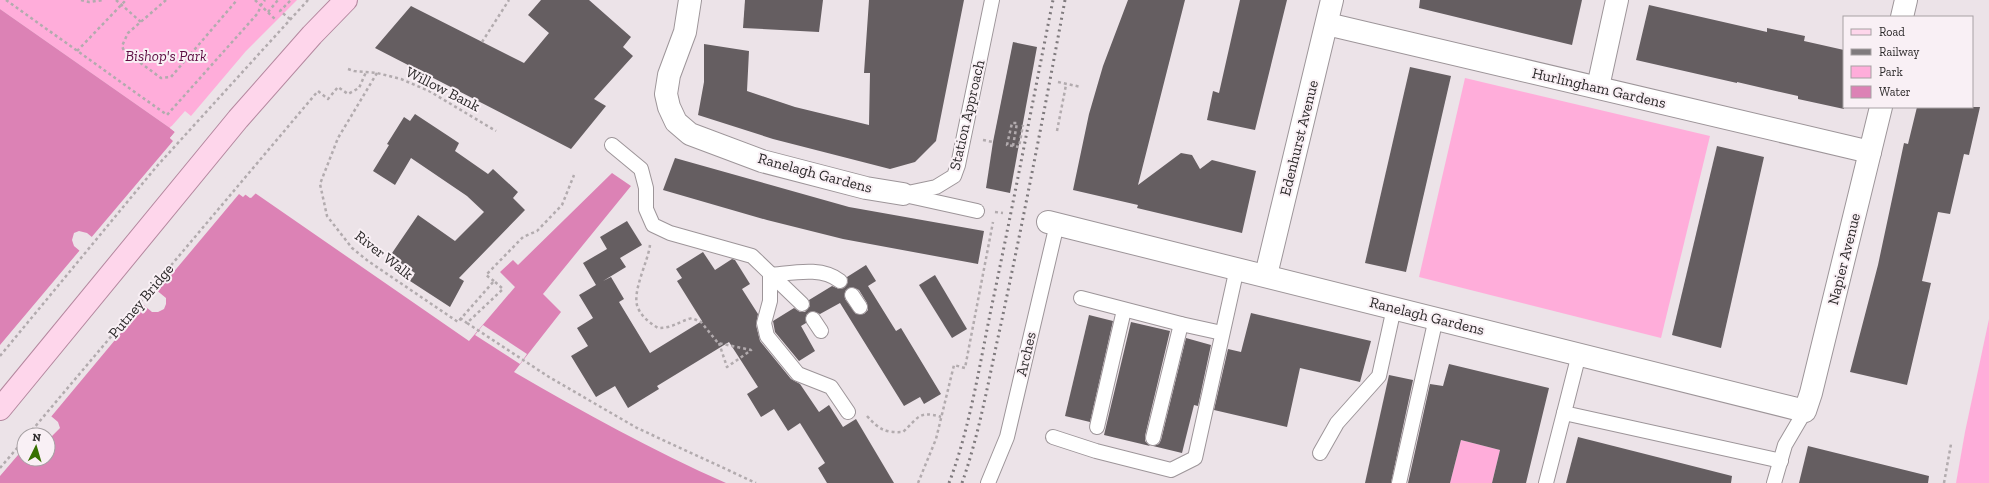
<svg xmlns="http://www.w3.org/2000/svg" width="1989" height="483" font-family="'Zilla Slab',serif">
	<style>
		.green { fill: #ffadda }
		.water { fill: #dc82b5; fill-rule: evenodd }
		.pier { fill: #ece3e8 }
		.building { fill: #655e61; fill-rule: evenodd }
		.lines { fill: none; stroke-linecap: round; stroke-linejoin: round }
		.service-casing { stroke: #9d9599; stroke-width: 16 }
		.minor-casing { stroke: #9d9599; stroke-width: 24 }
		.primary-casing { stroke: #b4889f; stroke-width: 24 }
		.path { stroke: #b2abae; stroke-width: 2.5; stroke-dasharray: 3 3; stroke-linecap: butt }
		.service { stroke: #fff; stroke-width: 14 }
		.minor { stroke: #fff; stroke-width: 22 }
		.primary { stroke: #fed6eb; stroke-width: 22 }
		.rail { stroke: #7f7a7d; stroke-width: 3; stroke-dasharray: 2 4; stroke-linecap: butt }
		.labels { text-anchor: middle; stroke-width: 4; stroke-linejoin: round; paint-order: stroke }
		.park-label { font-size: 15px; font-style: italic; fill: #5e0d43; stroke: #f9f0f5 }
		.street-label { font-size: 15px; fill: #2d2a2b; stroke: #f9f0f5 }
	</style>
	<rect width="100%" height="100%" fill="#ece3e8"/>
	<g class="green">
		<path d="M0 0H297L246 51 191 116 185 111 170 128 0 9Z"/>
		<path d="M1465 78 1710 136 1661 338 1419 277Z"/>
		<path d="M1989 319V483H1956L1965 432Z"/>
		<path d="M1461 440 1500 450 1492 483H1450Z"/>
	</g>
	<path class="water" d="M0 9 170 128 175 132 170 138 250 198 255 193 469 341 515 287 500 272 513 260 518 265 612 173 631 186 543 294 561 312 514 372C583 412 653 451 726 483H0V399L43 435H24V459H48V436L51 437 60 428 58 422 0 373ZM79 231 87 233 166 298V304L164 309 158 312H152L74 246 72 240 74 233Z"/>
	<g class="pier">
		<path d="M171 126 177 131 173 138 175 139 250 196 254 191 257 192 251 198 246 194 243 197 239 194 156 293 90 239 173 141 170 138 175 132 170 128Z"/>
		<path d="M77 246 145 304 50 418 0 375V345L80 250Z"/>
		<path d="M483 325 527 354 520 364 475 335Z"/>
		<path d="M0 397 39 429 35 435H24V448L0 476Z"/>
	</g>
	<g class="building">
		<path d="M541 0H589L631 37 623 47 633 56 594 99 606 106 571 149 375 48 411 6 524 63 549 33 528 15Z"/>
		<path d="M745 0H823L819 32 743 28Z"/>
		<path d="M869 0H964L936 141 915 162 890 169 773 139 698 115 704 82V44L749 51 747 91 795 107 869 125 870 73H864Z"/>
		<path d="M1128 0H1185L1138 185 1181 153 1192 155 1200 169 1212 160 1256 171 1242 233 1137 208 1138 205 1073 190 1089 114 1103 66Z"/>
		<path d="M1240 0H1287L1255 130 1207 120 1213 91 1219 93Z"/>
		<path d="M1420 0H1582L1572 45 1419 8Z"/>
		<path d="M1649 5 1767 32V28L1805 36 1804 41 1844 50V109L1798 99V96L1767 89 1737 82V83L1636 60Z"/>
		<path d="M1013 42 1037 47 1010 193 986 188 993 142Z"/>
		<path d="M1410 67 1451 76 1406 272 1365 263Z"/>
		<path d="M1917 107H1980L1969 155 1964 154 1950 214 1938 212 1922 281 1931 283 1907 385 1850 372 1878 265 1904 143 1908 144Z"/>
		<path d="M415 114 459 143 455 151 488 174 493 169 518 192 513 198 525 210 459 278 464 281 450 307 410 281 415 273 390 256 418 215 455 241 484 212 467 196 411 158 395 185 373 171 389 145 387 144 404 117 410 121Z"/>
		<path d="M1717 146 1764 157 1721 348 1672 335Z"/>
		<path d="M675 158 849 207 984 231 978 264 843 239 767 220 663 190Z"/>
		<path d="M627 221 642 245 620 258 626 267 603 281 611 277 624 299 619 302 650 353 702 321 677 281 682 278 676 269 703 252 715 270 732 259 735 260 750 284 742 289 758 314 756 325 760 341 791 379 800 384 819 412 829 405 843 427 856 419 894 483H827L818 468 825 463 800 423 788 431 774 409 761 417 747 394 758 387 729 342 657 386 659 389 628 408 615 386 596 397 571 356 588 346 577 328 593 318 579 295 596 285 583 263 607 249 600 237Z"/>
		<path d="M866 265 876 281 868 286 896 331 901 328 941 394 924 404 920 397 904 406 840 303 820 314 813 311 806 315V323L801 326 815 351 799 361 775 332 773 321 794 308 800 312H805L810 306 809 300 832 286 839 289 844 288 848 282 847 277ZM852 287 859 290 867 303 868 310 864 314H856L845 299V291Z"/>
		<path d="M935 275 967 329 952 338 919 285Z"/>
		<path d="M1251 313 1371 341 1360 382 1300 368 1287 427 1214 410 1228 349 1241 352Z"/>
		<path d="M1089 315 1113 321 1090 422 1065 416Z"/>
		<path d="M1131 322 1170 331 1145 436V441L1150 446 1104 435Z"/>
		<path d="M1186 338 1211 345 1198 406 1194 405 1182 453 1153 446 1159 444 1161 440Z"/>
		<path d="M1449 364 1549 388 1526 483H1492L1500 450 1461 440 1450 483H1408L1430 384 1443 386Z"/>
		<path d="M1389 375 1413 380 1391 483H1365Z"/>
		<path d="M1578 437 1732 476 1731 483H1566Z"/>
		<path d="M1808 446 1929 476 1928 483H1799Z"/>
	</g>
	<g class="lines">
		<g class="service-casing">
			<g id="service">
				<path d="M612 145 641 169 646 188V209L653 225 670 233 752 256 802 304"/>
				<path d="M903 194 936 187 954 176 958 165 992 0"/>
				<path d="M909 196 977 211"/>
				<path d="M770 275V301L764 323 767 336 798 374 831 387 848 412"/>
				<path d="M770 275C793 273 821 266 840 281"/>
				<path d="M852 295 860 307"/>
				<path d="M1081 298 1181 324 1222 333"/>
				<path d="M813 319 821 331"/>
				<path d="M1579 354 1564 413 1781 461"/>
				<path d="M1097 427 1124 310"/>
				<path d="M1053 437 1096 451 1171 470 1195 458 1237 268"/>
				<path d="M1153 438 1181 324"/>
				<path d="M1320 453 1337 423 1379 376 1394 308"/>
				<path d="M988 483 1007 437 1057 224"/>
				<path d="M1399 483 1436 318"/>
				<path d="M1546 483 1564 413"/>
				<path d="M1774 483 1785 445 1805 411"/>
			</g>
		</g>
		<g class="minor-casing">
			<g id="minor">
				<path d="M690 0 685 32 669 75 666 94 669 107 676 122 690 134 762 161 866 188 903 194"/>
				<path d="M1902 17 1906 0"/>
				<path d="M1327 24 1870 152"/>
				<path d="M1598 87 1617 0"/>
				<path d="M1048 222 1805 411 1811 393 1881 107"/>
				<path d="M1266 275 1332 0"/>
			</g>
		</g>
		<g class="primary-casing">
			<path id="primary" d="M0 409 238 119 312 35 346 0"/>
		</g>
		<g class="path">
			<path d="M6 0 167 115 258 13 261 5 265 0"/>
			<path d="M81 0 89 2 104 0"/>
			<path d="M116 0 141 22"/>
			<path d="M166 0 128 33 122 46 124 51 161 78 171 77 237 0"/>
			<path d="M255 0 276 20"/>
			<path d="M268 12 278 0"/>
			<path d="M290 19 280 11 291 0"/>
			<path d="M482 42 509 0"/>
			<path d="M77 51 126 0"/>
			<path d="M348 69 354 71 377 73 401 79 429 91 496 131"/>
			<path d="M377 73 338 138 320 184 327 216 352 248 368 261 458 322 494 281 503 289 467 323 549 377 637 428 756 483"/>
			<path d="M1058 82 1081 87"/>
			<path d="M1057 131 1066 85"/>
			<path d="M983 140 993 142"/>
			<path d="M1013 146 1007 145 1012 123H1017L1013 146 1019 147 1023 125"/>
			<path d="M995 212 1003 213"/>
			<path d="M650 245C648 262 631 293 638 308 642 317 650 323 658 328 674 328 677 322 692 318L701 322 718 343 751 350 752 349"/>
			<path d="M494 281 486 275 523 237 537 231 562 205 574 175"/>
			<path d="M460 318 467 323"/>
			<path d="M719 343 727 367 750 351"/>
			<path d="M0 356 157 166 308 0"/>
			<path d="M867 416C879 429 884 433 903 432 918 418 919 410 941 417"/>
			<path d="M28 435 318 91 328 99 338 87 348 94 359 88 366 72"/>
			<path d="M0 468 24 440"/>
			<path d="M918 483 936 439 954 365 965 368 993 222"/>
			<path d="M1944 483 1951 444"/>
		</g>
		<use href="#service" class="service"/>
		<use href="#minor" class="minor"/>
		<use href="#primary" class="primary"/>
		<g class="rail">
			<path d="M949 483C971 425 980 361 993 300 1014 200 1033 100 1053 0"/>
			<path d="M962 483C980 432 989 377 1001 324 1024 216 1045 108 1065 0"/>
		</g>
	</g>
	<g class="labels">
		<g class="park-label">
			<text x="166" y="61">Bishop's Park</text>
		</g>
		<g class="street-label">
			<text transform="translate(1599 88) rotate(13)" y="5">Hurlingham Gardens</text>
			<text transform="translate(443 89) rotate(27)" y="5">Willow Bank</text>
			<text transform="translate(967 115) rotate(-77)" y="5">Station Approach</text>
			<text transform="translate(1299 138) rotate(-76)" y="5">Edenhurst Avenue</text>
			<text transform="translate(815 173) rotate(15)" y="5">Ranelagh Gardens</text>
			<text transform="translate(384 255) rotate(38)" y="5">River Walk</text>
			<text transform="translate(1844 259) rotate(-76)" y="5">Napier Avenue</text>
			<text transform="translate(141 301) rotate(-50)" y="5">Putney Bridge</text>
			<text transform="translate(1427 316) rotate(14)" y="5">Ranelagh Gardens</text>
			<text transform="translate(1026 354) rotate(-77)" y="5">Arches</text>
		</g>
	</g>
	<rect x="1843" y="16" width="130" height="92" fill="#f9f0f5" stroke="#a7a1a4"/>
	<rect x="1851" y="29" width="20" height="6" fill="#fed6eb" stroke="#a7a1a4"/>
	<text x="1879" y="36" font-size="12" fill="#2d2a2b">Road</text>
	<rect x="1851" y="49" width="20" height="6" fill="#7f7a7d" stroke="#a7a1a4"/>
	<text x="1879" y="56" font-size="12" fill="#2d2a2b">Railway</text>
	<rect x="1851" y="66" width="20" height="12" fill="#ffadda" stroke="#a7a1a4"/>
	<text x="1879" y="76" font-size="12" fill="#2d2a2b">Park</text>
	<rect x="1851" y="86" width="20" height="12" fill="#dc82b5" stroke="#a7a1a4"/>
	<text x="1879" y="96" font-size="12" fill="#2d2a2b">Water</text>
	<g transform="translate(36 447) rotate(5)"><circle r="19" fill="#f9f0f5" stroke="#a7a1a4"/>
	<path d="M0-3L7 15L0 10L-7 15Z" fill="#377101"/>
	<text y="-6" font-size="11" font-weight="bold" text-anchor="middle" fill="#2d2a2b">N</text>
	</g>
</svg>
